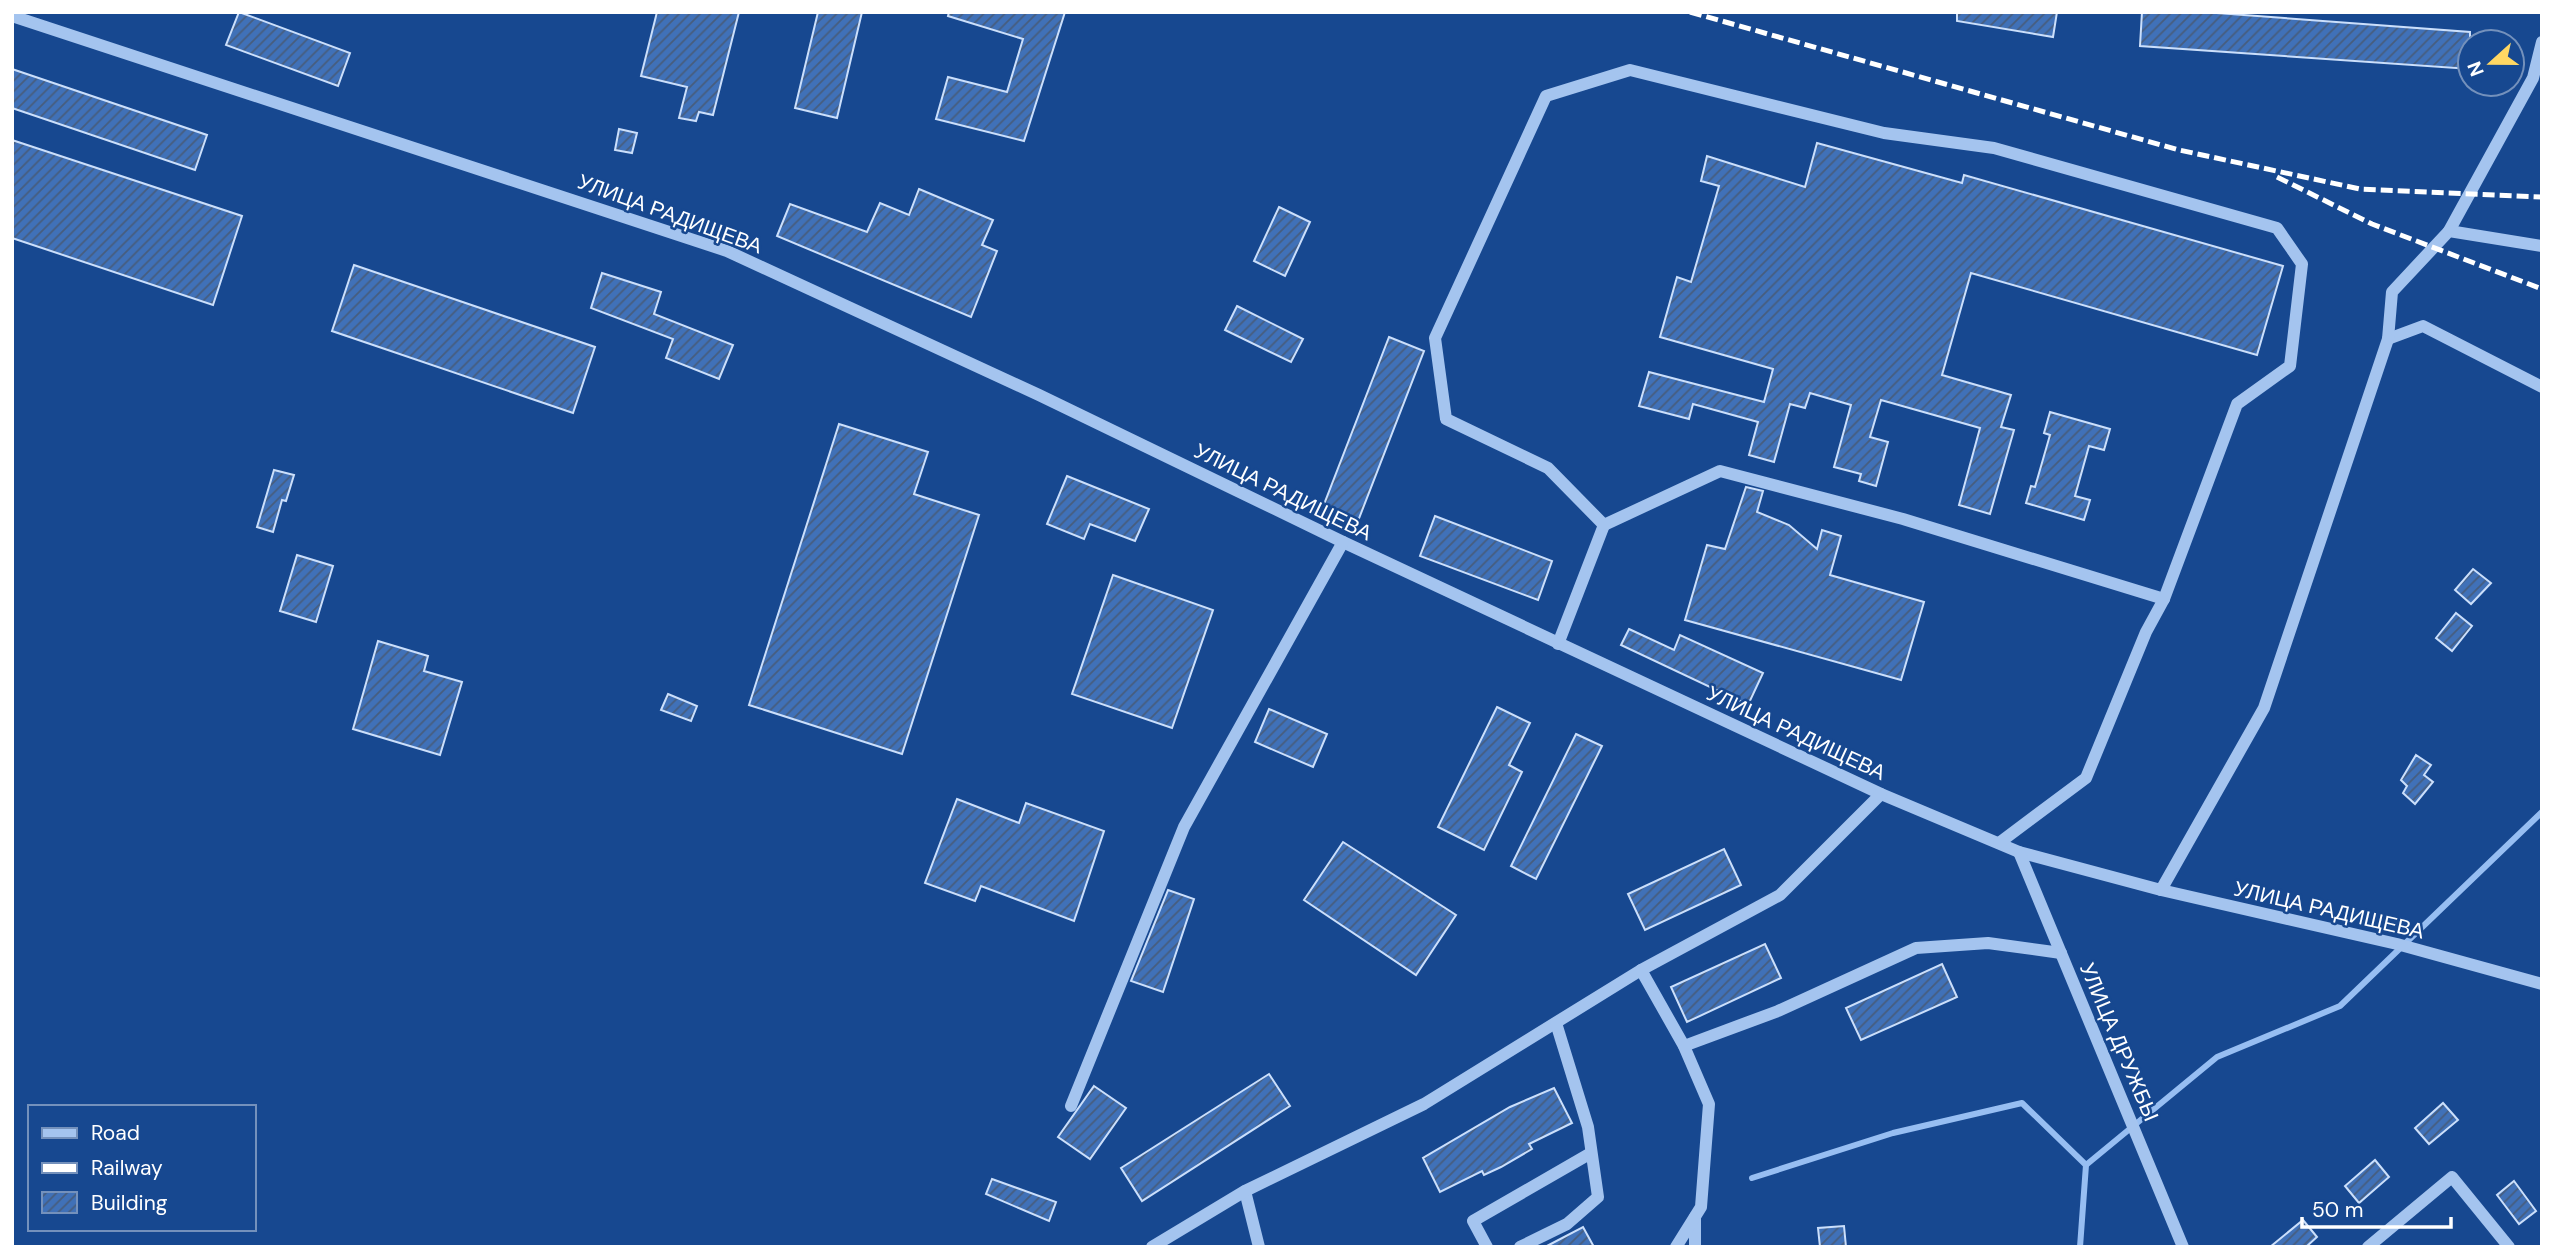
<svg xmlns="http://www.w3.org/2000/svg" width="2554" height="1259" font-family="'DM Sans',sans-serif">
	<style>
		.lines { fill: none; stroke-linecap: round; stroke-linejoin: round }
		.stream { stroke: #97bef2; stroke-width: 6 }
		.building { fill: url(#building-hatch); stroke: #cbdffb; stroke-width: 2 }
		.minor { stroke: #a4c4ef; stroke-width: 12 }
		.rail { stroke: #fff; stroke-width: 5; stroke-dasharray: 12 5; stroke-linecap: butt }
		.labels { text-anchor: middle; stroke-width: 5; stroke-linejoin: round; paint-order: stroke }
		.street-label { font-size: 21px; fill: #fff; stroke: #174890 }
	</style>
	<defs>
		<pattern id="building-hatch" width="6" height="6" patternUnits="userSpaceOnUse" patternTransform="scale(1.75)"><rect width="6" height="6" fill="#4071b8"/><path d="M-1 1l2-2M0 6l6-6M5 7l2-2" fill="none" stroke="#475d7d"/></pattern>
	</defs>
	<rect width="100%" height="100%" fill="#174890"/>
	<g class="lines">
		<g class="stream">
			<path d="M1752 1178 1893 1133 2022 1103 2086 1165"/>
			<path d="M2080 1247 2086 1165 2217 1057 2340 1006 2542 812"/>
		</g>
	</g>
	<g class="building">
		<path d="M239 12 350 53 338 86 226 45Z"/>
		<path d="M657 12H739L713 115 699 112 696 121 679 118 687 87 641 76Z"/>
		<path d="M818 12H862L837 118 795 108Z"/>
		<path d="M949 12H1065L1024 141 936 119 948 77 1007 92 1023 39 948 16Z"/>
		<path d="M1957 12H2057L2053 37 1957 21Z"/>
		<path d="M2142 12H2203L2470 32V69L2140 46Z"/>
		<path d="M12 69 207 135 195 170 12 108Z"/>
		<path d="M619 129 637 133 632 153 615 150Z"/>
		<path d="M12 140 242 216 213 305 12 238Z"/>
		<path d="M1817 143 1962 183 1964 175 2283 266 2257 355 1971 273 1942 375 2011 395 2001 427 2014 430 1990 514 1959 505 1980 428 1881 400 1870 437 1888 442 1876 486 1859 481 1861 474 1834 467 1851 405 1810 393 1805 408 1790 404 1774 462 1749 455 1758 422 1693 404 1689 419 1639 406 1649 372 1764 402 1773 369 1660 337 1677 277 1691 282 1719 186 1701 181 1707 156 1805 187Z"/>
		<path d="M919 189 993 220 982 245 997 251 971 317 777 236 790 204 867 232 880 203 909 215Z"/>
		<path d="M1279 207 1310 222 1285 276 1254 261Z"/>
		<path d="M354 265 595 347 573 413 332 331Z"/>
		<path d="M602 273 661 292 654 314 733 345 719 379 666 358 673 339 591 308Z"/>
		<path d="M1237 306 1303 339 1291 362 1225 330Z"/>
		<path d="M1389 337 1424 351 1358 521 1323 507Z"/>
		<path d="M2050 412 2110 429 2104 450 2089 446 2075 496 2090 500 2084 520 2026 503 2031 486 2035 487 2050 435 2044 433Z"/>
		<path d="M839 424 928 452 914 494 979 515 902 754 749 705Z"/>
		<path d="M274 470 294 475 286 501 282 500 273 532 257 527Z"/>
		<path d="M1067 476 1149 509 1135 541 1090 524 1084 539 1047 524Z"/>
		<path d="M1746 487 1763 491 1757 512 1789 525 1817 549 1822 530 1841 536 1830 575 1924 602 1901 680 1685 620 1707 545 1725 549Z"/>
		<path d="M1435 516 1552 561 1538 600 1420 556Z"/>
		<path d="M297 555 333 566 316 622 280 611Z"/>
		<path d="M2473 569 2491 583 2471 604 2455 590Z"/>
		<path d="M1113 575 1213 610 1172 728 1072 694Z"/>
		<path d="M2456 613 2472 626 2452 651 2436 638Z"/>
		<path d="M1629 629 1674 650 1680 635 1763 673 1748 705 1621 645Z"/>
		<path d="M378 641 428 656 424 671 462 682 440 755 353 729Z"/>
		<path d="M668 694 697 706 691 721 661 710Z"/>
		<path d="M1497 707 1530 723 1509 765 1522 772 1484 850 1438 827Z"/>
		<path d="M1269 709 1327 734 1313 767 1255 742Z"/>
		<path d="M1576 734 1602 746 1536 879 1511 866Z"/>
		<path d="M2416 755 2431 765 2424 775 2433 782 2415 804 2403 793 2407 786 2401 780Z"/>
		<path d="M957 799 1019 823 1026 803 1104 831 1074 921 981 886 975 901 925 883Z"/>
		<path d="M1343 842 1456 915 1416 975 1304 900Z"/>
		<path d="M1724 849 1741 885 1645 930 1628 894Z"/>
		<path d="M1168 890 1194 899 1163 992 1131 981Z"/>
		<path d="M1765 944 1781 978 1687 1022 1671 987Z"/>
		<path d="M1942 964 1957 997 1861 1040 1846 1008Z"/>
		<path d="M1269 1074 1290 1106 1142 1201 1121 1168Z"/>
		<path d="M1094 1086 1126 1108 1090 1159 1058 1137Z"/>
		<path d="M1554 1088 1572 1123 1529 1144 1532 1149 1501 1167 1484 1175 1482 1171 1440 1192 1423 1158 1510 1107Z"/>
		<path d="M2443 1103 2458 1120 2429 1144 2415 1128Z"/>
		<path d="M2375 1160 2389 1177 2359 1203 2345 1186Z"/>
		<path d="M992 1179 1056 1202 1049 1221 986 1194Z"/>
		<path d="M2514 1181 2536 1211 2519 1224 2497 1195Z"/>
		<path d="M2303 1220 2317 1237 2306 1247H2270Z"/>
		<path d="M1844 1226 1846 1247H1820L1818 1228Z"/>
		<path d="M1583 1227 1594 1247H1545Z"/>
	</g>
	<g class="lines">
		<g class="minor">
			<path d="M12 16 727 251 1039 395 1343 542 1881 794 2019 852 2161 890 2397 944 2542 984"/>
			<path d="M2449 231 2533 78 2542 42"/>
			<path d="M2388 339 2423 326 2542 387"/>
			<path d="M1604 525 1720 471 1903 519 2164 599"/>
			<path d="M1558 644 1604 525 1548 468 1446 419 1435 338 1546 96 1630 70 1884 133 1994 148 2277 228 2302 264 2290 366 2237 404 2164 599 2146 632 2086 778 1999 843"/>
			<path d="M2019 852 2183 1247"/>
			<path d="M2161 890 2264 708 2388 339 2392 292 2449 231 2542 246"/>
			<path d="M1684 1046 1778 1011 1916 948 1988 943 2061 953"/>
			<path d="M1071 1106 1184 827 1343 542"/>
			<path d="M1245 1191 1259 1247"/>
			<path d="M1695 1217V1247"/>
			<path d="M1152 1247 1245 1191 1424 1104 1641 970"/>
			<path d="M1487 1247 1473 1221 1591 1153"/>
			<path d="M1520 1247 1567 1224 1598 1197 1588 1127 1556 1023"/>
			<path d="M1676 1247 1701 1207 1709 1104 1684 1046 1641 970 1780 895 1881 794"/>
			<path d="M2368 1247 2452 1177 2509 1247"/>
		</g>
		<g class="rail">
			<path d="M1690 12 2179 150 2360 189 2542 197"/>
			<path d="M2277 177 2372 224 2542 289"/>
		</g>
	</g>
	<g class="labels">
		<g class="street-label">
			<text transform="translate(670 214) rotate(20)" y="7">УЛИЦА РАДИЩЕВА</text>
			<text transform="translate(1283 492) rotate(26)" y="7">УЛИЦА РАДИЩЕВА</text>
			<text transform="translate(1796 733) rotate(25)" y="7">УЛИЦА РАДИЩЕВА</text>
			<text transform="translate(2329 910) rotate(13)" y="7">УЛИЦА РАДИЩЕВА</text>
			<text transform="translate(2119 1042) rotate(67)" y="7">УЛИЦА ДРУЖБЫ</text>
		</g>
	</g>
	<rect width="2554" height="1259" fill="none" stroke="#ffffff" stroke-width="28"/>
	<rect x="28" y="1105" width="228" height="126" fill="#174890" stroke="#7491bc" stroke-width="2"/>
	<rect x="42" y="1128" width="35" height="10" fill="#a4c4ef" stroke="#7491bc" stroke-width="2"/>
	<text x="91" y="1140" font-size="21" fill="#ffffff">Road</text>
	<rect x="42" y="1163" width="35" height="10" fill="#ffffff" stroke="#7491bc" stroke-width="2"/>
	<text x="91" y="1175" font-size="21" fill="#ffffff">Railway</text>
	<rect x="42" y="1192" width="35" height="21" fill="url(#building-hatch)" stroke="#7491bc" stroke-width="2"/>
	<text x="91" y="1210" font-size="21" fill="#ffffff">Building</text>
	<g transform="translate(2491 63) rotate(249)"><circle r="33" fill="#174890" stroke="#7491bc" stroke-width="2"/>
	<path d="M0-5L12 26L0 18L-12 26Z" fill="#ffd763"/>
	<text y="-10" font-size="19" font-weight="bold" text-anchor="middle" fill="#ffffff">N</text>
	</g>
	<path d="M2302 1217v10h149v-10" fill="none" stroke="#ffffff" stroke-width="3.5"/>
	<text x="2312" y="1217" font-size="21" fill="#ffffff" stroke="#174890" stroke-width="5" paint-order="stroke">50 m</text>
</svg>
